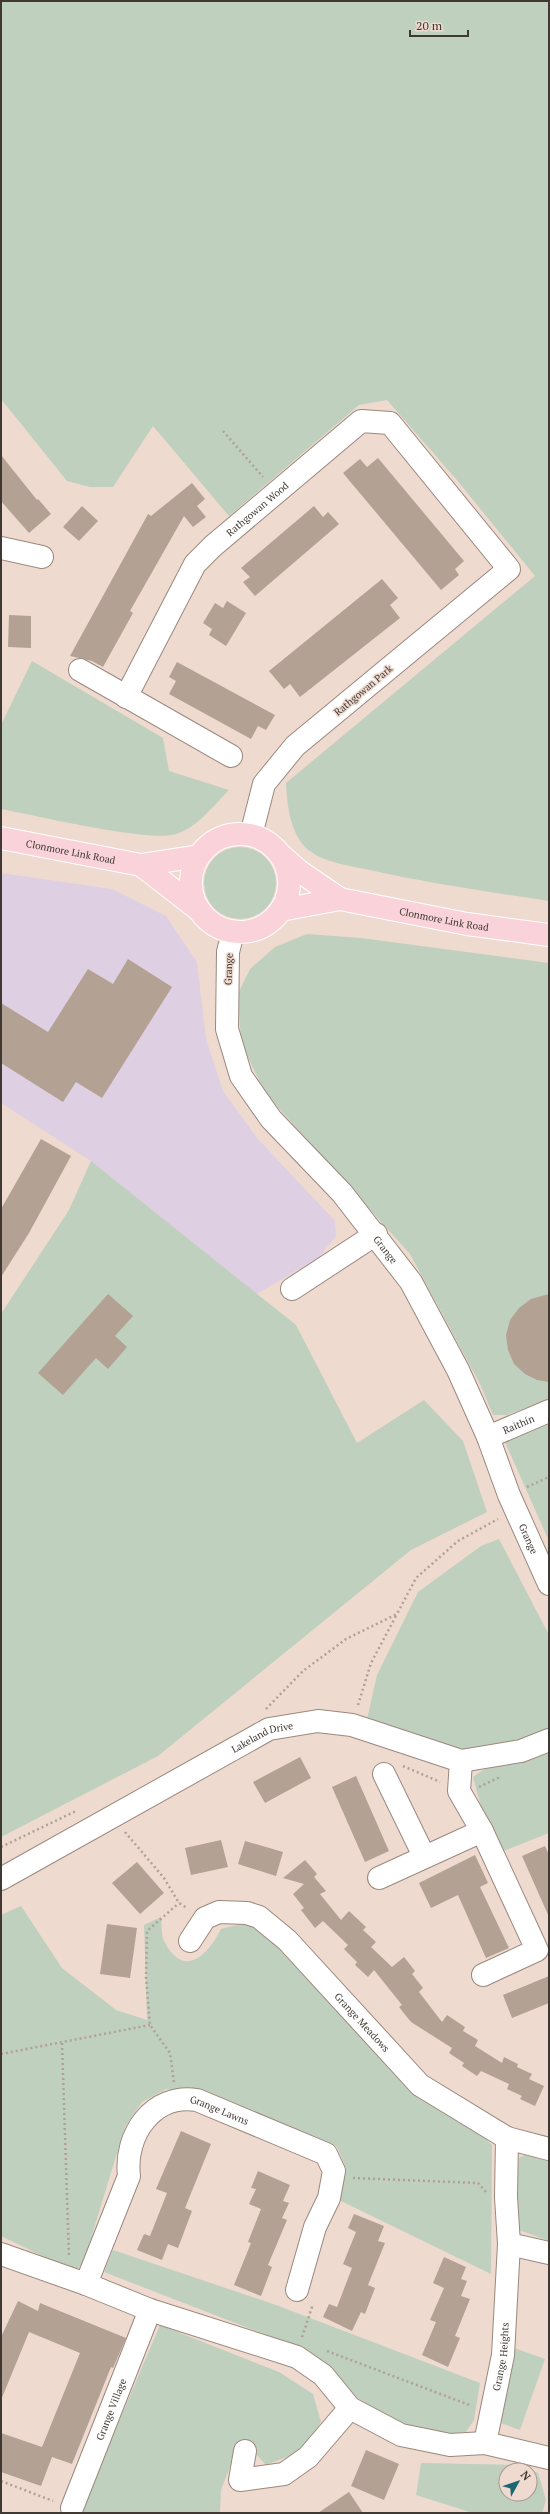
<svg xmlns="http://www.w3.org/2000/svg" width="550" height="2514" font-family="'PT Serif',serif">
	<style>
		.education { fill: #decfe2 }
		.green { fill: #bfd0be; fill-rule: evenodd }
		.building { fill: #b3a194 }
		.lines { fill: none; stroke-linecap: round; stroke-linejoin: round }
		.minor-casing { stroke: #9b887d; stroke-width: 24 }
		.major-casing { stroke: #fff; stroke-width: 24 }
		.path { stroke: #b1a098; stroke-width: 2.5; stroke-dasharray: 2 3; stroke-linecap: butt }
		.minor { stroke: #fff; stroke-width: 22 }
		.major { stroke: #fad3da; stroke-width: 22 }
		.labels { text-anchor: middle; stroke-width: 3; stroke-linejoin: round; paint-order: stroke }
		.street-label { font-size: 10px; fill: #403833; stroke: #efdacf }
	</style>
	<rect width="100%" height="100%" fill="#efdacf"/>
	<path class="education" d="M1 873 112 889 166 916 197 962 206 1039 223 1091 257 1138 335 1221 336 1236 319 1257 257 1294 91 1161 1 1103Z"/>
	<g class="green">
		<path d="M1 1H549V901C489 892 428 883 369 870 348 865 323 863 306 848 290 832 287 804 286 783L535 576 456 479 387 400 359 405 229 516 153 426 113 487H90L67 481 1 399Z"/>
		<path d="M32 661 163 738 169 771 229 790C213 806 198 827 176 834 150 843 34 815 1 809V725Z"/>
		<circle cx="240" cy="883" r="36"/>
		<path d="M307 934 361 938 549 963V1399L507 1415H493L480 1384 410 1254 265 1093 241 1042 238 994 250 969 275 947Z"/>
		<path d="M91 1161 296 1325 357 1443 424 1400 463 1441 487 1512 411 1550 158 1756 1 1837V1314L69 1210Z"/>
		<path d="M549 1424V1541L505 1442Z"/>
		<path d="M499 1539 549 1635V1739L479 1759 365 1728 377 1675 418 1592 481 1546Z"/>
		<path d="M549 1751V1833L501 1852 481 1807 473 1777 483 1770Z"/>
		<path d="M21 1906 62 1968 116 2010 147 2020 144 1925 161 1917C162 1924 161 1935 164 1941 184 1980 208 1955 221 1929L245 1923 263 1929 492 2145 491 2274 339 2200 346 2168 337 2147 199 2093 166 2089 142 2102 125 2127 84 2261 75 2272 1 2236V1915Z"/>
		<path d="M530 2152 549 2157V2241L519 2230 515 2220 519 2158Z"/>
		<path d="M113 2250 276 2305 480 2383 474 2420 466 2432 444 2434 398 2423 356 2397 327 2368 292 2345 104 2272Z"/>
		<path d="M160 2325 279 2372 313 2394 321 2422 302 2451 266 2465 247 2444 237 2449 221 2490 220 2513H80Z"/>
		<path d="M514 2348 545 2359 520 2430 498 2422Z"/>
		<path d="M421 2463 520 2465 538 2473 546 2500 542 2513H473L416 2495ZM506 2470H530V2494H506Z"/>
	</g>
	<g class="building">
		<path d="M1 455 37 500 38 499 51 514 29 533 1 501Z"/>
		<path d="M378 458 464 561 455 569 459 575 441 590 343 473 360 459 367 467Z"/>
		<path d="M192 483 205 499 197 506 206 517 193 527 184 516 130 611 133 613 103 667 92 661 70 656 148 514 151 516Z"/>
		<path d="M82 506 98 521 79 541 63 527Z"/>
		<path d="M314 506 323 517 328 512 339 524 255 596 243 582 250 577 241 568Z"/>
		<path d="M382 579 398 598 390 605 400 618 300 697 290 684 284 689 269 671Z"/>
		<path d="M227 601 246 613 226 646 209 635 212 629 203 623 215 603 223 608Z"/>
		<path d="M9 615 31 616V648L8 647Z"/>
		<path d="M177 662 275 715 266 730 258 726 251 739 169 694 176 681 169 677Z"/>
		<path d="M128 959 172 987 102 1098 76 1082 63 1102 1 1063V1003L48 1032 88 969 113 984Z"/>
		<path d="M41 1139 71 1156 29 1233 1 1277V1209Z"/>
		<path d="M108 1294 133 1316 115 1336 127 1347 108 1369 96 1358 63 1395 38 1373Z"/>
		<path d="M549 1294V1382L537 1380 525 1374 514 1364 508 1350 506 1335 510 1320 519 1308 531 1299Z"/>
		<path d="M300 1757 311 1778 265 1803 253 1782Z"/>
		<path d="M356 1776 389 1851 365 1862 332 1787Z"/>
		<path d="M221 1840 228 1867 191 1875 185 1848Z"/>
		<path d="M245 1841 283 1852 276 1876 238 1864Z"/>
		<path d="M545 1846 549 1855V1917L522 1856Z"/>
		<path d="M475 1855 488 1883 480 1887 509 1948 486 1958 458 1895 431 1908 419 1883Z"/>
		<path d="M305 1860 317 1874 314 1877 326 1891 320 1894 341 1920 349 1911 366 1927 363 1930 376 1942 371 1947 392 1967 404 1957 415 1971 412 1974 423 1988 419 1992 442 2022 447 2015 465 2027 463 2031 478 2040 475 2046 502 2063 504 2057 518 2064 517 2067 532 2074 529 2079 544 2086 535 2106 520 2099 522 2096 507 2089 509 2084 481 2071 477 2076 462 2066 464 2063 449 2053 452 2048 411 2022 399 2007 402 2005 374 1970 368 1977 355 1965 357 1962 344 1949 348 1945 323 1921 315 1928 301 1910 304 1908 293 1894 304 1884 283 1878Z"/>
		<path d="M137 1862 164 1893 140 1914 112 1883Z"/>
		<path d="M107 1924 137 1928 130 1978 100 1974Z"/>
		<path d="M549 1976V2003L512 2018 503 1995Z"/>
		<path d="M181 2131 211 2144 185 2208 192 2211 178 2248 168 2244 162 2260 137 2250 144 2234 150 2236 167 2193 156 2189Z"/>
		<path d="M258 2171 290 2185 283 2201 289 2203 282 2218 287 2220 268 2265 272 2267 261 2296 234 2285 251 2243 248 2242 261 2209 249 2204 256 2189 251 2188Z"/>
		<path d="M354 2214 384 2226 378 2241 385 2243 368 2285 375 2288 365 2314 361 2312 352 2331 323 2317 329 2304 337 2307 352 2268 343 2264 356 2232 348 2228Z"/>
		<path d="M444 2257 466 2267 461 2279 467 2281 461 2296 470 2299 455 2336 460 2338 448 2367 422 2355 436 2322 430 2320 444 2288 433 2283Z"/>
		<path d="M18 2301 38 2311 40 2303 126 2338 113 2368 111 2367 72 2464 52 2457 41 2486 1 2472V2433L42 2447 80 2353 29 2332 1 2400V2337Z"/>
		<path d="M366 2450 399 2464 384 2500 351 2486Z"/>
		<path d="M349 2492 363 2513H318Z"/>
	</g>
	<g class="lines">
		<g class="minor-casing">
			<g id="minor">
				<path d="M1 548 42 557"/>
				<path d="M80 670 231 756"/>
				<path id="s1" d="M126 697 195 564 213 546 361 421 390 423 509 569 295 746 264 784 251 835"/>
				<path id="s2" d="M233 932 228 952 227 1029 241 1076 271 1119 342 1193 411 1282 458 1370 488 1437 509 1495 549 1584"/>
				<path d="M292 1289 376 1234"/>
				<path id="s3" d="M488 1437 549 1411"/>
				<path d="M461 1761 459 1791 482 1831 537 1950 483 1975"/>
				<path d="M384 1774 424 1856"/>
				<path d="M379 1878 482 1831"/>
				<path id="s4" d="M1 1879 269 1729 318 1721 352 1725 461 1761 521 1751 549 1740"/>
				<path id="s5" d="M190 1941 205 1918 219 1912 247 1913 259 1917 287 1940 420 2085 507 2138 549 2149"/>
				<path d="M509 2244 549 2253"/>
				<path d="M1 2254 86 2284 150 2310 297 2357 323 2375 350 2408 401 2435 450 2445 485 2443 549 2458"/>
				<path id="s6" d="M86 2284 129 2176C124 2135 153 2093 197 2100L326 2154 334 2171 329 2198 315 2227 297 2290"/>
				<path id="s7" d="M485 2443 503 2355 509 2244 506 2197 507 2138"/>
				<path d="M245 2451 240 2480 284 2474 308 2457 350 2408"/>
				<path id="s8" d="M72 2508 150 2310"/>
			</g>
		</g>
		<g class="major-casing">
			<g id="major">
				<circle cx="240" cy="883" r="49"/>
				<path id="s9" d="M1 838 141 865 199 856"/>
				<path d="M282 856 299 871 340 899"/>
				<path d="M141 865 199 910"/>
				<path id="s10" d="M281 910 340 899 467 924 549 935"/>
			</g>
		</g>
		<g class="path">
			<path d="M223 431 263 477"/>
			<path d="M527 1487 549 1477"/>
			<path d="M358 1705 371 1663 397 1614"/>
			<path d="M266 1709 303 1671 346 1639 397 1614 416 1578 458 1541 498 1519"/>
			<path d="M403 1766 440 1782"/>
			<path d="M479 1787 500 1777"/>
			<path d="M125 1832 164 1878 179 1903 187 1908"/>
			<path d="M1 1847 76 1811"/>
			<path d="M62 2043 69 2257"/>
			<path d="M1 2054 150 2025"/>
			<path d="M174 2082 170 2053 150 2025 146 1977 147 1931 179 1903"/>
			<path d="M353 2178 478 2183 486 2192"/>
			<path d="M302 2337 313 2304"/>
			<path d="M327 2351 472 2406"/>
			<path d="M1 2481 53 2501"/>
		</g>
		<use href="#minor" class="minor"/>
		<use href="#major" class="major"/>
	</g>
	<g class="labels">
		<g class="street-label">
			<text dy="4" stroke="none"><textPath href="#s1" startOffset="233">Rathgowan Wood</textPath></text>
			<text transform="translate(363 690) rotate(-40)" y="4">Rathgowan Park</text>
			<text dy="4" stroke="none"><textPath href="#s9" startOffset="71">Clonmore Link Road</textPath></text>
			<text dy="4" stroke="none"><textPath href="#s10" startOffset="166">Clonmore Link Road</textPath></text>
			<text transform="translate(228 969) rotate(-88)" y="4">Grange</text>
			<text dy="4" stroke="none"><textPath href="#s2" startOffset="373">Grange</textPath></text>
			<text dy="4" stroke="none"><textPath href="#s3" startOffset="33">Raithín</textPath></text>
			<text dy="4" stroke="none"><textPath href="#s2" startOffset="697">Grange</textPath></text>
			<text dy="4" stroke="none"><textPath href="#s4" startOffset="298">Lakeland Drive</textPath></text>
			<text dy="4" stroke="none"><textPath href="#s5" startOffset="231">Grange Meadows</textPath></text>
			<text dy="4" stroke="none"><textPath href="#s6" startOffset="259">Grange Lawns</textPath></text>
			<text dy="4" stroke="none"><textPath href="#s7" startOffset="88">Grange Heights</textPath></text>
			<text dy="4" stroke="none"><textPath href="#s8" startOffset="106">Grange Village</textPath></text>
		</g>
	</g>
	<rect width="550" height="2514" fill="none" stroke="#403833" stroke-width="4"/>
	<g transform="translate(518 2482) rotate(50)"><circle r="19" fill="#efdacf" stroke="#a99991"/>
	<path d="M0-3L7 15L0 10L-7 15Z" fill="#1d6474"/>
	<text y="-6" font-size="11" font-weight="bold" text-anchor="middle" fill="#403833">N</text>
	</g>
	<path d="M410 30v6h58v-6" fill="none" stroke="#403833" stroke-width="2"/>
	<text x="416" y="30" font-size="12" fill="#403833" stroke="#efdacf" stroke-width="3" paint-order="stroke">20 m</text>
</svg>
